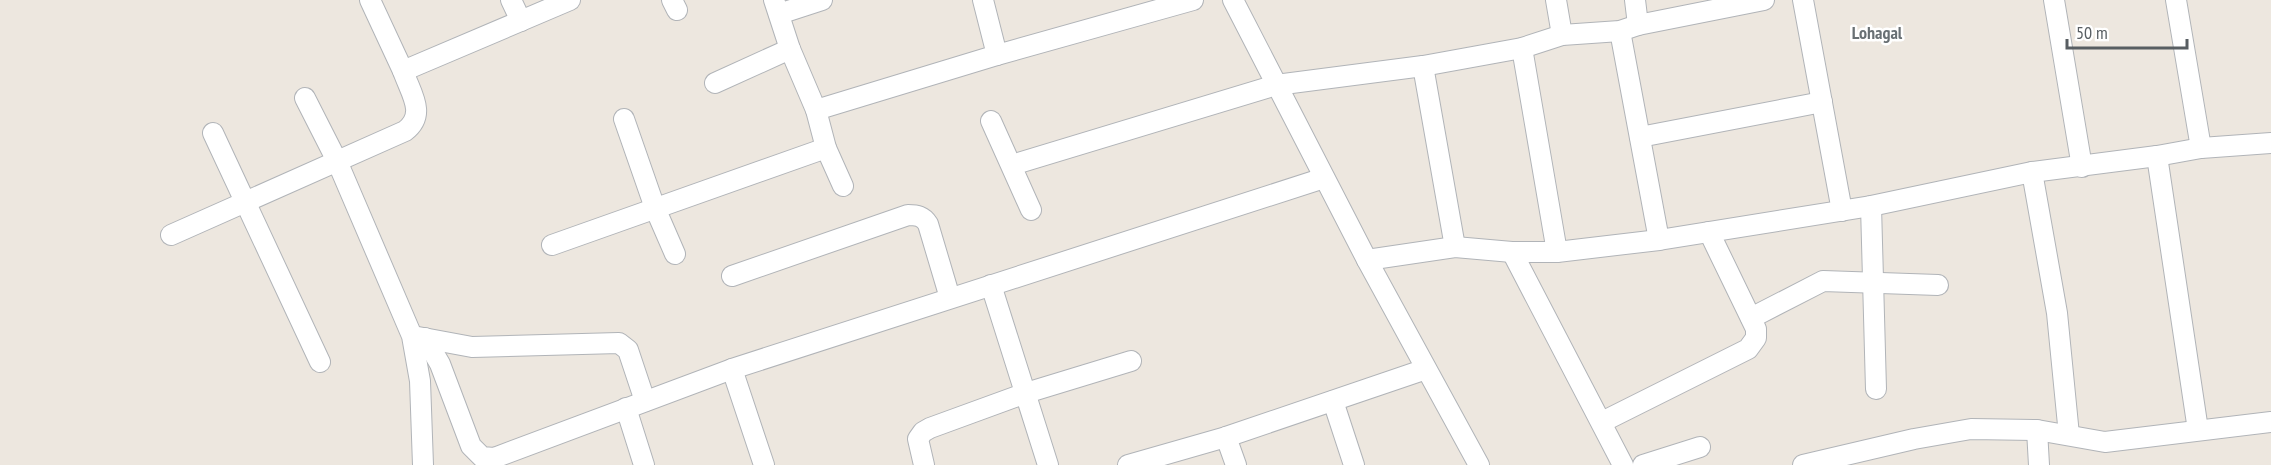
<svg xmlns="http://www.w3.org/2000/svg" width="2271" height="465" font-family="'PT Sans Narrow',sans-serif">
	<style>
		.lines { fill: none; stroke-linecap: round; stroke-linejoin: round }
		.minor-casing { stroke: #b1b4b8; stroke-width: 22 }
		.minor { stroke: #fff; stroke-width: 20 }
		.labels { text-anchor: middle; stroke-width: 5; stroke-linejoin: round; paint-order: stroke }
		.quarter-label { font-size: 18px; font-weight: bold; fill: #697074; stroke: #fff }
	</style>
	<rect width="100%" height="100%" fill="#ede7df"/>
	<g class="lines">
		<g class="minor-casing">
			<g id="minor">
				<path d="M370 0 403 71"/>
				<path d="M511 0 521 21"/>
				<path d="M672 0 677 10"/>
				<path d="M774 0 790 49 816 110 826 148 843 186"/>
				<path d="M983 0 997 55"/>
				<path d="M1233 0 1367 260 1479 465"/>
				<path d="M1556 0 1562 35"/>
				<path d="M1635 0 1638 25"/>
				<path d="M1803 0 1842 211"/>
				<path d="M2054 0 2082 167"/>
				<path d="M2176 0 2201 148"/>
				<path d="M779 14 822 0"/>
				<path d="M1620 31 1659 240"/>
				<path d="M1522 48 1557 252"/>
				<path d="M1423 66 1455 247"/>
				<path d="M715 83 790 49"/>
				<path d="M305 98 337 161 412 336 420 381 423 465"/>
				<path d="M816 110 997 55 1193 0"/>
				<path d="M624 119 655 208 675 254"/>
				<path d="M991 121 1031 210"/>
				<path d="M213 133 320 362"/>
				<path d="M1640 137 1822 102"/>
				<path d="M2157 156 2198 430"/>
				<path d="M1012 165 1276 85 1423 66 1522 48 1562 35 1620 31 1638 25 1764 0"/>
				<path d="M2032 172 2057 313 2069 435"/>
				<path d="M1871 206 1876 389"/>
				<path d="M171 235 405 131C427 114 411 94 403 71L570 0"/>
				<path d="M552 245 826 148"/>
				<path d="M1512 252 1623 465"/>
				<path d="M1367 260 1455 247 1512 252H1557L1659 240 1871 206 2032 172 2157 156 2201 148 2271 143"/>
				<path d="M732 276 908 215C917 215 923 216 928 224L950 298"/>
				<path d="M991 285 1048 465"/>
				<path d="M1751 318 1823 281 1938 285"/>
				<path d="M418 337 472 347 619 343 628 350 645 401"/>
				<path d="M425 338 440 364 471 446 482 457 494 458 732 369 1324 178"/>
				<path d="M732 369 764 465"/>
				<path d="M1333 401 1354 465"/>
				<path d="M626 408 644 465"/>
				<path d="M1602 422 1748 349 1756 338V329L1709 232"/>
				<path d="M2037 430 2039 465"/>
				<path d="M1226 437 1236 465"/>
				<path d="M924 465 918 439 923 432 930 428 1026 393 1131 361"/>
				<path d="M1128 465 1226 437 1426 369"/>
				<path d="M1643 465 1700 447"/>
				<path d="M1803 465 1914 439 1971 429 2037 430 2105 442 2271 422"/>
			</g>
		</g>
		<use href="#minor" class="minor"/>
	</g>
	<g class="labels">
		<g class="quarter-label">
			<text x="1877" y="39">Lohagal</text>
		</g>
	</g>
	<path d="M2067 39v9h120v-9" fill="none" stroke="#585e62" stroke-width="3"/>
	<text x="2076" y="39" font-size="18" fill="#585e62" stroke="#ffffff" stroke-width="4.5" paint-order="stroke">50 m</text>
</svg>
